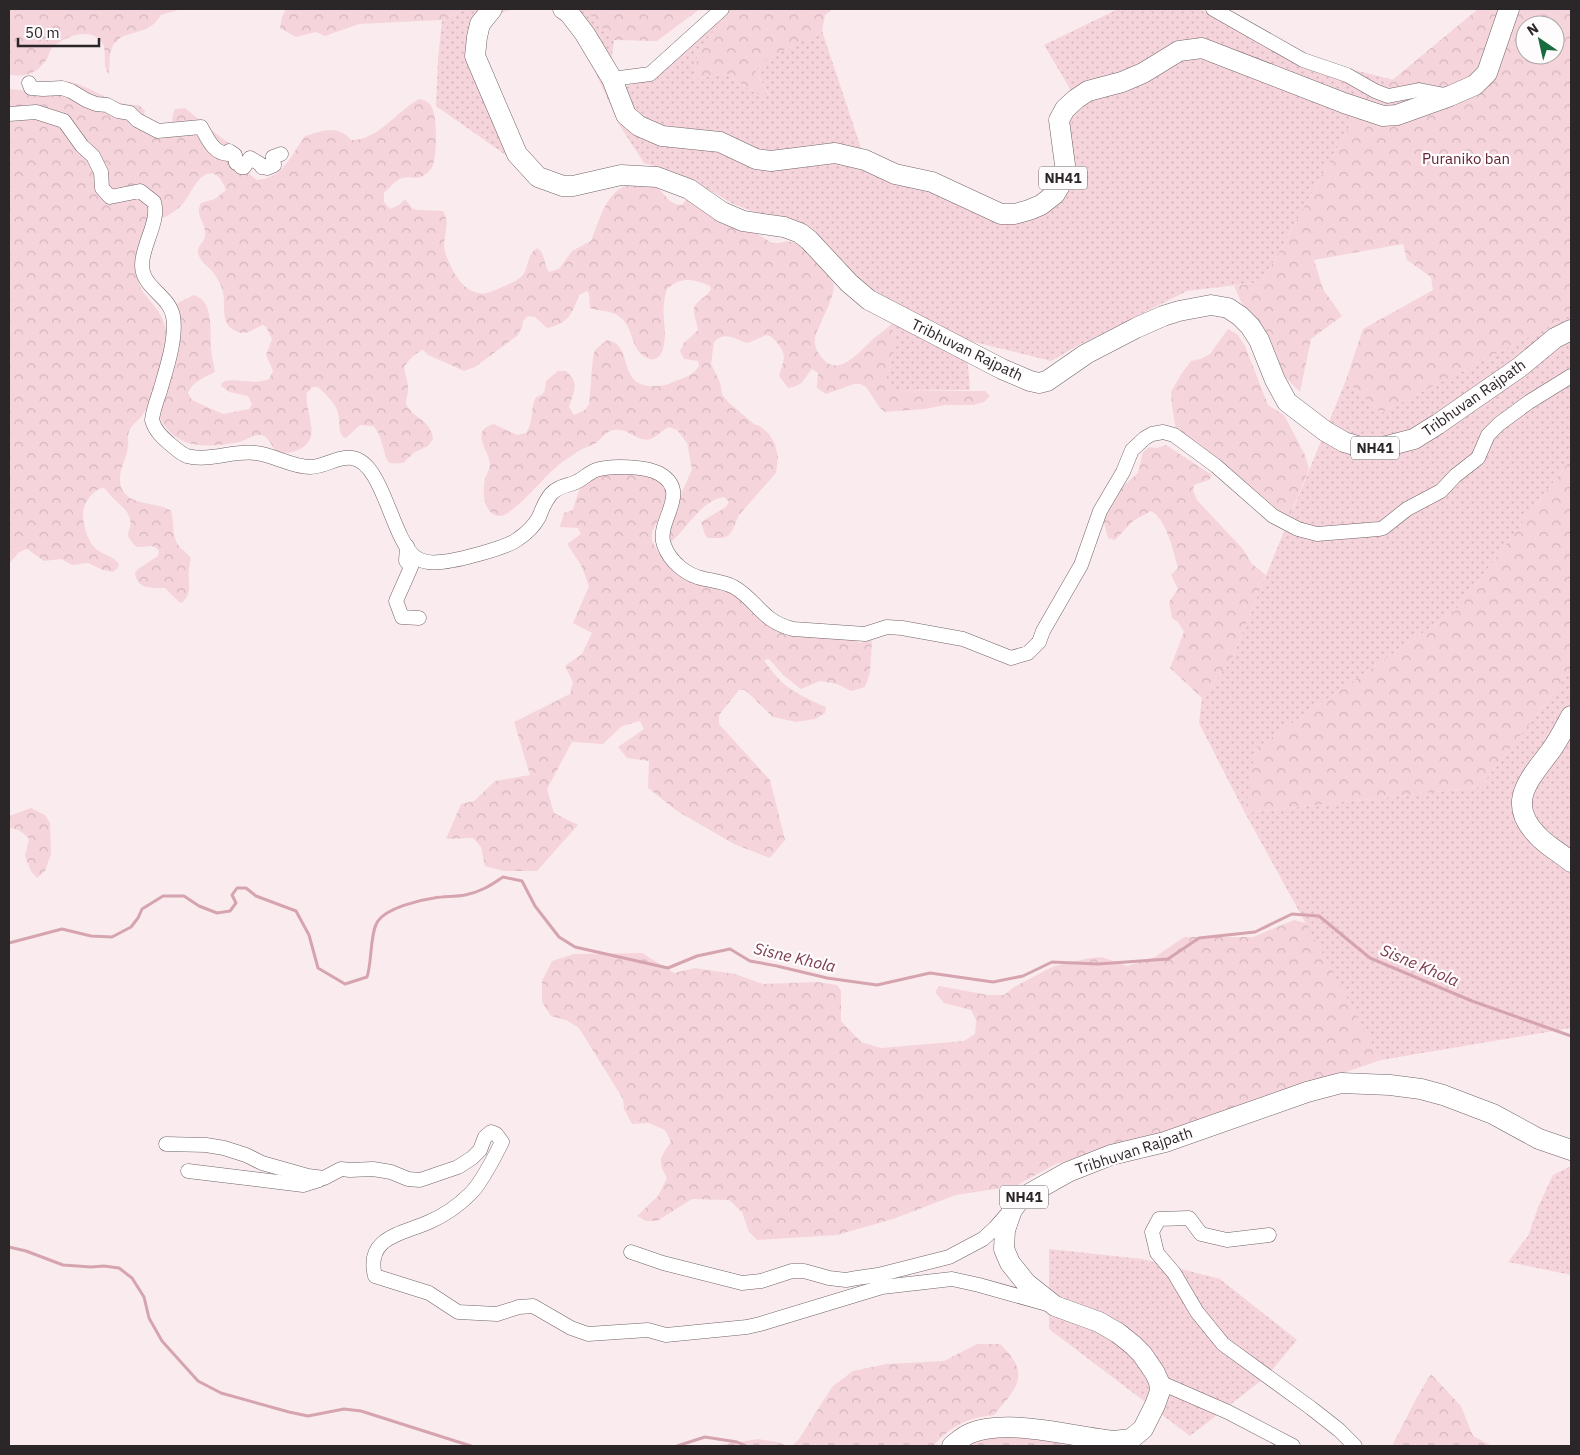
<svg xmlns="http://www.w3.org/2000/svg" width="1580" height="1455" font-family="'IBM Plex Sans',sans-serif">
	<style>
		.grass { fill: url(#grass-dots) }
		.forest { fill: url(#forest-crowns); fill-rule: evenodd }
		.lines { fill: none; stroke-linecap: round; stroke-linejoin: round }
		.stream { stroke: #d6a4af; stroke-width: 3 }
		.minor-casing { stroke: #706467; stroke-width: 15 }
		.highway-casing { stroke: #706467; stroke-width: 21 }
		.minor { stroke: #fff; stroke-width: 14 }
		.highway { stroke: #fff; stroke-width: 20 }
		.labels { text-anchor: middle; stroke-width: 4.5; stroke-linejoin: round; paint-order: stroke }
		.shield { fill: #fffcfd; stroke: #6b6667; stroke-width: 1 }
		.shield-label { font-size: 14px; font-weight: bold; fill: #2b2627 }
		.park-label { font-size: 15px; fill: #622437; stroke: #fffcfd }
		.street-label { font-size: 15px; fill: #2b2627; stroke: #fffcfd }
		.water-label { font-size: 16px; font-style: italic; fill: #7b3a4d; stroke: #fffcfd }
	</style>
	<defs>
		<pattern id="grass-dots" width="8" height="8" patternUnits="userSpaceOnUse" patternTransform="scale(1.25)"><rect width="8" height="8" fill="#f6d4dc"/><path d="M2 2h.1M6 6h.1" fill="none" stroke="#d3b6bd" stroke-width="1.8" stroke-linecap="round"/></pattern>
		<pattern id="forest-crowns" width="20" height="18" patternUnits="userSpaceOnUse" patternTransform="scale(1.25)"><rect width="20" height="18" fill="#f6d4dc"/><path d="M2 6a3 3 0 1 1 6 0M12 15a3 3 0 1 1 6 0" fill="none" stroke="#d3b6bd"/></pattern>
	</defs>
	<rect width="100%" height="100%" fill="#faecee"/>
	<g class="grass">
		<path d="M465 9H512L503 12 488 22 483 43 488 72 533 174 436 106 438 60 442 20Z"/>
		<path d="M553 9H584L614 40 607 94 656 75 724 9H732L699 49 693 79 726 73 755 93 770 96 755 70 771 57 822 31 865 160 1002 214 1055 194 1059 120 1076 99 1044 45 1118 9H1199L1294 55 1394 80 1361 106 1262 282 1187 291 1077 346 1051 361 966 340 970 390 892 391 886 380 896 340V333L888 327 908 311 861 283 776 220 733 204 696 182 671 171 644 163 620 126 587 54 573 29Z"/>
		<path d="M1571 315V459L1456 610 1255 749 1246 813 1480 787 1571 671V1028L1381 1060 1245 813 1199 723 1202 698 1231 661 1346 380 1381 413Z"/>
		<path d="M1571 1166V1275L1508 1262 1528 1236 1539 1205 1553 1175Z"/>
		<path d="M1049 1249 1142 1259 1220 1279 1297 1340 1267 1376 1190 1436 1049 1329Z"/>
	</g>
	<g class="forest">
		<path d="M9 9H181L161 15 154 24 146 29 121 37 113 45 110 54 109 74C100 64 110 48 99 39 87 28 64 37 53 47 50 49 49 54 48 57 40 72 25 79 9 74Z"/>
		<path d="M286 9H465L442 20 359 24 325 36 316 32 296 37 280 28 282 17Z"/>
		<path d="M584 9H700L657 41 614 40Z"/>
		<path d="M732 9H833L825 15 822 31 771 57 755 70 770 97 755 93 726 73 693 79 699 49Z"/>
		<path d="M1478 9H1571V315L1381 413 1346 380 1363 329 1433 290 1431 277 1407 260 1403 244 1314 260 1323 289 1342 316 1311 339 1300 392 1283 375 1262 335 1241 302 1234 286 1262 282 1361 106ZM1525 25H1555V55H1525Z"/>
		<path d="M62 81C89 82 110 107 139 105L145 111C144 114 144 117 144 119 145 129 158 147 167 135 173 128 171 117 175 109L185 108 224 140 241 150 248 173 257 180C285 178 291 154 305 136 323 131 337 124 351 140 377 141 397 111 419 99 425 100 431 103 433 110 437 121 438 162 430 170 418 183 413 175 402 178 394 181 390 188 384 193V202L390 209 399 205 405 199 412 208 417 210 443 211C452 226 441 238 445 252 450 267 461 290 478 293 485 295 493 291 500 288 507 285 515 282 521 277 530 269 525 256 537 248 545 252 543 262 549 272L559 269 572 251 591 241C599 222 606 189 630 185 639 184 649 187 658 188 665 195 671 206 682 205L686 200V191L715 214 722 224 751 230 772 243H779L787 241 806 245 834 284C834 296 827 309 822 320 820 327 816 331 815 338 814 346 817 352 823 359 839 378 861 350 873 339 877 335 883 332 888 327L896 333V340L886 380 892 391H985L990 396 984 402 973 405H945L925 409 885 412 880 408 866 387 860 384H854L826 394 817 388 818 373 812 369C803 379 804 386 788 388L779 376C782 364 788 357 779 345 775 340 772 336 766 335L748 343C735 340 726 330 714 342L711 364 720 382 722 394 728 402 754 424 760 426 769 434 775 444 778 457 776 473 739 515 732 531 728 536 721 538H708L705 535 701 522 726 507 729 502 724 497C700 501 687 529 669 544L665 539 679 499 692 469 687 443 677 430 669 427C663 430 658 435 653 438 638 445 630 427 614 430 606 431 602 438 596 443 592 445 587 447 582 449 575 453 567 459 560 464 548 472 513 516 500 516 483 515 482 491 485 479 486 474 490 470 490 465 490 451 468 431 494 424L517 435 526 433C534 422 530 408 536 397 545 395 545 390 546 381L558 371H566C580 384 574 390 569 407L574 415 585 410 589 404 593 357 595 350 607 340C635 345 616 384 651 386 659 386 666 386 673 382 683 378 693 376 699 366L698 361 684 359 680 351 684 343 698 330C697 323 693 314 694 308 696 300 708 297 711 289L710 286C693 279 682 276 667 289 666 294 664 299 664 304 662 318 667 330 664 344 663 350 661 357 655 359 651 360 650 359 647 358 631 350 634 332 623 320 615 310 601 312 590 308L589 294 587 291 579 295C572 314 568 324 547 328L535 317 528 316 523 321 522 327 518 335 475 367 464 371 428 355 423 350C415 353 409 360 404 367 405 375 409 384 408 391 408 396 404 401 407 406 416 420 430 419 433 439L428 446 415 452 403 463C399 463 394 464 390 463 383 459 384 436 373 426L360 425 346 438 343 437C337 429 341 422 338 413 336 403 325 394 318 387H312L307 393C304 412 322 435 302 448 294 453 285 454 276 452 272 446 268 436 261 435 253 434 246 441 239 442 209 448 175 450 160 418L171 360 173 321 178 303 194 295C214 301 210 331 211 348 211 356 214 364 215 372 205 377 192 382 188 393L192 400 223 414 249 409 252 404 248 396 229 392 221 386 222 383C231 376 254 386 269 379L273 371 266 355 272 339 266 327 263 325C254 328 247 336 238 332 219 325 226 307 223 292 221 285 217 277 212 271 207 266 200 261 198 253 197 245 204 243 205 236 207 223 194 216 201 203L215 199 226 190C214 160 199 176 189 195 184 204 175 212 167 216 163 218 156 219 153 222 149 225 139 247 137 253 136 257 137 263 138 268 138 272 137 278 139 283 140 290 147 296 151 302 165 317 170 334 165 354 161 373 155 398 143 414 139 421 131 424 129 432 127 437 129 442 128 447 126 461 117 472 121 487 128 507 158 501 171 511 174 521 172 533 177 543 180 549 186 551 190 557 191 562 189 565 189 570 187 585 194 590 182 603L179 602 165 588C152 588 137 590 135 573L138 569 158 556 159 551C153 542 146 548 137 547 120 532 133 533 130 519 127 508 118 504 112 497 109 494 107 491 104 488 94 488 83 504 83 513 83 524 87 539 94 547 101 555 113 555 119 564L118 568 113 572 103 570 88 563 72 565 61 559 44 561 27 549 18 553 9 564V89L29 91Z"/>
		<path d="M1228 329 1237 334 1245 346 1268 405 1284 415 1305 455 1309 469 1289 518 1257 495 1201 445 1176 430 1172 406 1171 392 1182 373 1191 361 1200 359 1210 354Z"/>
		<path d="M1166 445 1212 475 1209 480 1194 485 1193 490 1197 500 1243 549 1252 564 1266 575 1231 661 1202 698 1170 668 1184 632 1178 622 1172 618 1169 602 1178 589 1171 575 1178 568C1173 551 1167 520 1151 511L1133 521 1115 540 1108 538 1104 523 1105 511 1121 488 1138 473 1143 452 1149 447 1157 448Z"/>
		<path d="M1571 459V671L1480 787 1245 813 1255 749 1456 610Z"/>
		<path d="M638 474C659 476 662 477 670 497L652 532V541L658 552 674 571 692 582 733 593 778 632 850 637 860 643 872 640 870 673 865 687 851 691 837 684 820 681 801 689 783 675 769 659 764 660C782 688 797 694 826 707L825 713 815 719 796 722 773 717 745 690H739L719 715V724L770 780 785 840 770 858 734 844 677 811 648 788 649 761 627 758 618 747 644 729 640 721 622 726 603 744 572 742 547 789 554 813 578 825 537 871H504L485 866 481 847 473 838 446 839 461 804 474 801 495 781 530 775 514 722 570 694 573 682 565 666 582 654 592 633 573 623 589 586 581 565 567 544 581 534 578 528 560 527 564 513 573 510C576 501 579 484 589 478 600 472 626 474 638 474Z"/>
		<path d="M31 808 45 815 50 823 51 854 45 871 37 878 31 871 25 856 29 839C23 832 18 829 9 828V816Z"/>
		<path d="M1294 920 1306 923 1381 1060 1220 1115 1056 1164 1015 1186 956 1195 893 1219 837 1235 757 1240 749 1232 742 1212 729 1200 692 1199 657 1221H646L637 1216 658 1196 667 1178C657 1161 660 1157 671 1142L665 1130 649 1123 632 1124 624 1109 623 1099 579 1028 566 1020 551 1016 542 1002V981L552 961 574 954 642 953 674 973 695 968 735 974 763 984 817 982 837 985 841 991V1021L861 1042 881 1048 964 1041 975 1034 976 1020 971 1010 944 1003 935 992 939 986 988 995H1004L1014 987 1054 966 1090 958 1102 957 1127 966 1155 957 1184 937H1253Z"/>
		<path d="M977 1344H1000C1032 1374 1017 1388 994 1415 964 1419 953 1425 933 1446H792L799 1439 832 1387 853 1371 886 1364 944 1361Z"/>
		<path d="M1431 1374 1461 1406 1473 1436 1492 1446H1392L1417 1397Z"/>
		<path d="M1013 1437 1098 1446H966L991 1438Z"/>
		<path d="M758 1439 777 1442 788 1446H712Z"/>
	</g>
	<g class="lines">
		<g class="stream">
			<path d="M9 943 62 929 91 936 112 937 131 927 138 918 142 909 163 896H184L199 906 217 913 230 911 236 903 232 895 237 888H246L256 896 296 911 309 935 318 968 345 984 367 977C372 963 370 931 378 921 387 908 419 900 434 898 444 896 455 897 465 895 480 892 490 886 503 877L522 881 535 906 559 937 575 947 668 968 697 956 730 949 750 961 777 966 827 978 877 985 930 973 993 982 1023 976 1052 962 1098 964 1168 959 1199 938 1255 932 1292 914 1319 916 1370 958 1472 1001 1571 1036"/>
			<path d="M9 1247 26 1251 63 1265 91 1267 104 1266 119 1268 132 1278 144 1297 149 1318 162 1341 198 1381 221 1393 289 1412 308 1416 344 1409 361 1411 471 1446"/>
			<path d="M677 1446 705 1437 737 1442 746 1446"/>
		</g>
		<g class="minor-casing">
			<g id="minor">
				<path d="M1213 9 1303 60 1347 75 1375 91 1388 96 1419 90 1450 96"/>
				<path d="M612 79 650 74 722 9"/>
				<path d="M29 83 31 88 43 89 62 88 71 91 86 100 96 104 107 105 118 111 130 113 137 120 158 131 201 127C208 139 213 153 228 154L229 151 235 155 236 163 238 162 241 167H244L250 158 260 164 262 167 265 166 267 168 274 165 273 157 281 154"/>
				<path d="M9 114 36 112 64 121 82 146 93 156 101 172 102 188 110 197 140 191 154 202C160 221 142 245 142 265 142 288 169 295 173 316 177 338 166 370 160 391 157 400 153 410 152 420 155 431 162 437 170 444 175 448 181 454 187 456 208 462 234 450 256 453 274 455 292 467 310 467 325 467 337 456 352 458 383 462 391 537 415 557 422 562 432 563 440 562 456 561 507 548 518 539 527 533 534 526 539 517 542 509 545 501 551 494 557 487 565 486 574 483 582 480 588 473 596 470 610 465 647 466 660 474 692 493 655 521 664 545 670 562 687 576 705 579 715 581 725 582 734 587 758 601 761 621 793 629L865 634 887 627 902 628 963 639 1011 658 1028 653 1039 642 1043 631 1081 565 1100 511 1123 472 1132 450 1145 438 1152 434 1163 432 1174 435 1216 466 1273 516 1298 529 1317 534 1379 529 1383 528 1407 509 1441 491 1455 476 1478 458 1488 435 1499 424 1529 402 1571 376"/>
				<path d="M407 546 406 561 411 567 396 601 402 617 419 618"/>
				<path d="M166 1144 206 1145 224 1148 246 1155 262 1163 308 1176 324 1178 341 1169 350 1170 373 1169 391 1172 408 1179 420 1180 458 1167 472 1158 480 1150 485 1137 491 1132 496 1134 502 1142C495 1156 481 1184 470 1194 459 1205 443 1216 429 1222 402 1234 365 1237 375 1276L429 1293 458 1312 497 1314 519 1307 533 1306 571 1328 588 1334 648 1330 666 1335 747 1327 760 1324 882 1287 952 1279 979 1285 1047 1304"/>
				<path d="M188 1171 303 1185 319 1180"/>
				<path d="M1269 1235 1227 1240 1201 1234 1189 1218 1159 1219 1152 1232 1157 1253 1174 1273 1197 1312 1223 1344 1311 1408 1339 1430 1355 1446"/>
				<path d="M631 1252 663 1263 742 1283 761 1281 792 1271H804L829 1278 846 1280 857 1278 878 1275 949 1257 983 1239 995 1228 1008 1213"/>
				<path d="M1159 1382 1228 1412 1293 1446"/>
			</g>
		</g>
		<g class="highway-casing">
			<g id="highway">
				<path d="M492 9 480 24 477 37 475 56 517 154 538 177 563 186H573L621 175 657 177 689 189 722 212 743 221 784 227 800 233 809 240 849 283 869 300 1002 369 1030 381 1039 383 1047 381 1086 354 1136 328 1163 316 1179 311 1211 305 1228 308 1240 316 1250 326 1259 340 1275 380 1287 402 1325 431 1344 442 1367 449 1387 446 1414 439 1438 424 1520 367 1555 338 1571 330"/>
				<path d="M563 9 569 13 585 34 612 79 626 115 639 126 662 136 720 142 756 159 771 161 835 153 865 160 895 174 932 182 1001 214H1015L1029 210 1041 205 1055 194 1062 182 1065 165 1059 120 1065 109 1076 99 1088 91 1122 82 1143 73 1179 51 1202 48 1344 103 1383 116 1397 115 1450 96 1475 85 1487 73 1509 9"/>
				<path d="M1571 716C1565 727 1559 739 1552 749 1531 778 1504 802 1538 836 1547 846 1561 853 1571 862"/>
				<path d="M952 1446C958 1441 963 1436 971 1433 1010 1418 1073 1437 1114 1441L1131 1439 1143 1429 1155 1405 1160 1391 1159 1382 1155 1373 1142 1354 1133 1345 1118 1333 1099 1322 1055 1306 1026 1283 1010 1263 1004 1249 1005 1230 1012 1210 1020 1199 1068 1172 1111 1155 1165 1142 1307 1092 1341 1083 1390 1085 1421 1089 1443 1095 1493 1114 1539 1139 1571 1150"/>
			</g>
		</g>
		<use href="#minor" class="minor"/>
		<use href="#highway" class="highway"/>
	</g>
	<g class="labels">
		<g class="shield">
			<rect x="1039" y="166.5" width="48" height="23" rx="4"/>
			<rect x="1351" y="436.5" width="48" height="23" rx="4"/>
			<rect x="1000" y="1185.5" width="48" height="23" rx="4"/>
		</g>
		<g class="shield-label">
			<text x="1063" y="183">NH41</text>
			<text x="1375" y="453">NH41</text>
			<text x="1024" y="1202">NH41</text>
		</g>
		<g class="park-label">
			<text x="1466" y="164">Puraniko ban</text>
		</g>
		<g class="street-label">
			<text transform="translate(967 350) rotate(26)" y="5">Tribhuvan Rajpath</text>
			<text transform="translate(1474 398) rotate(-35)" y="5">Tribhuvan Rajpath</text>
			<text transform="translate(1134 1151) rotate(-18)" y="5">Tribhuvan Rajpath</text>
		</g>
		<g class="water-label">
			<text transform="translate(795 957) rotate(13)" y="6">Sisne Khola</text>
			<text transform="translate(1420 965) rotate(23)" y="6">Sisne Khola</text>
		</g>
	</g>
	<rect width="1580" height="1455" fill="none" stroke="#2b2627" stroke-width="20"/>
	<g transform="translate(1540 40) rotate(326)"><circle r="24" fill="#fffcfd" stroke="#aaa6a7"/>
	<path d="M0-4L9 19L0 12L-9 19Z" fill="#186b3c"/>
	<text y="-8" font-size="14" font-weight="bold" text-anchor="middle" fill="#2b2627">N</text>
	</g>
	<path d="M18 38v8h81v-8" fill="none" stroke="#2b2627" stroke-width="2.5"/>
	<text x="25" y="38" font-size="15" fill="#2b2627" stroke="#fffcfd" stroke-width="4" paint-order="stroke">50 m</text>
</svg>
